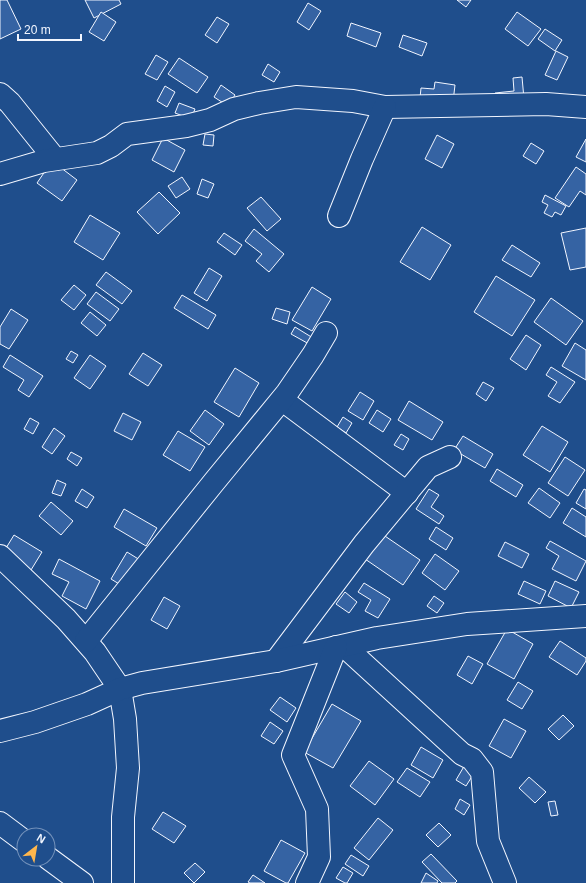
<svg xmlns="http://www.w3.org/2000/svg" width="586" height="883" font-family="Helvetica,sans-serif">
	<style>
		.building { fill: #3563a3; stroke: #f2f6ff }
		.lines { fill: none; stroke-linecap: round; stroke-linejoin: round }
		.minor-casing { stroke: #f2f6ff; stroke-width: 24 }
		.minor { stroke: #1f4e8c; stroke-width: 22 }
	</style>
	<rect width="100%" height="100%" fill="#1f4e8c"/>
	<g class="building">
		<path d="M0 0H7L21 29 0 39Z"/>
		<path d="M85 0H119L121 4 94 18Z"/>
		<path d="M457 0H471L466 7Z"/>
		<path d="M308 3 321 11 309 30 297 22Z"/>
		<path d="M101 12 116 22 104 41 89 32Z"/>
		<path d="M517 12 541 29 528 46 505 29Z"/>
		<path d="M217 17 229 24 217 43 205 35Z"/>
		<path d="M351 23 381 33 376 47 347 36Z"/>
		<path d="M545 29 562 40 555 51 538 39Z"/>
		<path d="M403 35 427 43 422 56 399 47Z"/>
		<path d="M556 51 568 57 557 80 545 75Z"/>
		<path d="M156 55 168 62 157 80 145 74Z"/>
		<path d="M179 58 208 77 197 93 168 74Z"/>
		<path d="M268 64 280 72 274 82 262 75Z"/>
		<path d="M522 77 524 99 496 103 495 93 514 91 513 78Z"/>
		<path d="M435 82 455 85 453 102 420 98 421 88 434 89Z"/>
		<path d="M221 85 235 95 228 106 214 97Z"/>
		<path d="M165 86 175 92 167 107 157 101Z"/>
		<path d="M179 103 195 109 191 119 175 113Z"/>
		<path d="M205 134 214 135 213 146 203 145Z"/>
		<path d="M437 135 454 144 442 168 425 159Z"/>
		<path d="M163 138 185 150 174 172 152 160Z"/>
		<path d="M586 139V162L576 157Z"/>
		<path d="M531 143 544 151 536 164 523 156Z"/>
		<path d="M52 161 77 180 62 201 37 183Z"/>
		<path d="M576 167 586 174V195L580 191 569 207 555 198Z"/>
		<path d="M182 177 190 189 176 198 168 186Z"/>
		<path d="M202 179 214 184 208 198 197 194Z"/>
		<path d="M159 192 180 213 158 234 137 212Z"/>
		<path d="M545 195 566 206 561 215 555 212 552 217 544 213 548 205 542 202Z"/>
		<path d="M261 197 281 219 267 231 247 208Z"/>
		<path d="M90 215 120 233 103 260 74 242Z"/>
		<path d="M422 227 451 245 430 280 400 262Z"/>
		<path d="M586 228V267L570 270 561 233Z"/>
		<path d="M254 229 284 254 269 272 256 261 262 254 245 241Z"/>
		<path d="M224 233 242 245 235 255 217 242Z"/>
		<path d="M512 245 540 263 531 277 502 260Z"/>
		<path d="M209 268 222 276 207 301 194 293Z"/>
		<path d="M106 272 132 291 122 304 96 285Z"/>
		<path d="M496 276 535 300 512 336 474 312Z"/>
		<path d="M74 285 86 295 74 310 61 300Z"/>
		<path d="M312 287 331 299 312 331 292 320Z"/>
		<path d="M96 292 119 309 110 321 87 304Z"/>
		<path d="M182 295 216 315 208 329 174 308Z"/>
		<path d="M551 298 583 321 566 345 534 322Z"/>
		<path d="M276 308 290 312 287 324 272 319Z"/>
		<path d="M11 309 28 320 9 349 0 344V327Z"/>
		<path d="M90 312 106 325 97 336 81 323Z"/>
		<path d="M295 327 313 338 309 344 291 334Z"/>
		<path d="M526 335 541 345 526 370 510 359Z"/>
		<path d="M575 343 586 350V380L562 366Z"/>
		<path d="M71 351 78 355 73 363 66 359Z"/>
		<path d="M143 353 162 365 148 386 129 374Z"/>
		<path d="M10 355 43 376 29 397 18 390 24 380 3 367Z"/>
		<path d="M90 355 106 366 90 389 74 378Z"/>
		<path d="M551 367 575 382 560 403 548 396 557 382 546 375Z"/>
		<path d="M235 368 259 383 239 417 214 402Z"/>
		<path d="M483 382 494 388 486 401 476 394Z"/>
		<path d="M360 392 374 401 363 420 348 411Z"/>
		<path d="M409 401 443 422 432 440 398 420Z"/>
		<path d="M205 410 224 424 209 445 190 431Z"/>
		<path d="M377 410 391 419 383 432 369 423Z"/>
		<path d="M123 413 141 422 132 440 114 431Z"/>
		<path d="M343 417 352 423 346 433 337 427Z"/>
		<path d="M30 418 39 423 33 434 24 429Z"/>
		<path d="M542 426 568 442 550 472 523 455Z"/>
		<path d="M54 428 65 436 52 454 42 447Z"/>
		<path d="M178 431 205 447 190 471 163 455Z"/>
		<path d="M401 434 409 439 403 450 394 445Z"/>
		<path d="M463 436 493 454 485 468 454 450Z"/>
		<path d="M71 452 82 458 77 466 67 459Z"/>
		<path d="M565 457 585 470 568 496 548 483Z"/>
		<path d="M497 469 523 485 516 497 490 481Z"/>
		<path d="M57 480 66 484 61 496 52 493Z"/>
		<path d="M539 488 560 503 550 518 528 503Z"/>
		<path d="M82 489 94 497 87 508 75 501Z"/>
		<path d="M429 489 439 495 431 507 444 516 439 524 416 509Z"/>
		<path d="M584 489 586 490V509L576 503Z"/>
		<path d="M51 502 73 521 61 535 39 516Z"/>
		<path d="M572 508 586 517V537L563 523Z"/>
		<path d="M124 509 157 528 146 546 114 527Z"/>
		<path d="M436 527 453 538 446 550 429 539Z"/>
		<path d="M382 534 420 560 403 585 365 559Z"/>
		<path d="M14 535 42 552 31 570 3 553Z"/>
		<path d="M550 541 586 561 576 581 552 569 559 556 546 548Z"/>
		<path d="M505 542 529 554 522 568 498 556Z"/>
		<path d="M127 552 140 560 124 587 111 579Z"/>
		<path d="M435 554 459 571 445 590 422 573Z"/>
		<path d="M59 559 100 581 86 609 62 596 69 582 52 574Z"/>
		<path d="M524 581 546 591 540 604 518 594Z"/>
		<path d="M555 581 579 592 571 608 548 596Z"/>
		<path d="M364 583 390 599 378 618 365 611 371 600 358 592Z"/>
		<path d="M345 592 357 602 349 613 336 604Z"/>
		<path d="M434 596 444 603 437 613 427 606Z"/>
		<path d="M164 597 180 606 167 629 151 620Z"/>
		<path d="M507 629 533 644 514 679 487 664Z"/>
		<path d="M560 641 586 658V661L577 675 549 657Z"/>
		<path d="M468 656 483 664 472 684 457 675Z"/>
		<path d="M518 682 533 691 522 709 507 700Z"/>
		<path d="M280 697 296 708 287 722 270 710Z"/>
		<path d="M332 704 361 721 333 768 304 752Z"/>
		<path d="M563 715 574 726 559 740 548 729Z"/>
		<path d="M504 719 526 731 511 758 489 746Z"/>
		<path d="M270 722 283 731 274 744 261 736Z"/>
		<path d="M421 747 443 760 433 778 411 765Z"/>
		<path d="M369 761 394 779 375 805 350 786Z"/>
		<path d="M466 763 476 770 466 786 456 780Z"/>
		<path d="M407 768 430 782 420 797 397 782Z"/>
		<path d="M529 777 546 792 535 803 519 788Z"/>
		<path d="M460 799 470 805 464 815 455 809Z"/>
		<path d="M555 801 558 815 551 816 548 802Z"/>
		<path d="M163 812 186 826 174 843 152 829Z"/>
		<path d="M378 818 393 830 369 860 354 848Z"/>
		<path d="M439 823 451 835 438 847 426 835Z"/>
		<path d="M281 840 305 853 288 883H286L264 871Z"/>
		<path d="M431 854 457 881 455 883H442L422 862Z"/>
		<path d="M351 855 369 866 363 876 345 864Z"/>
		<path d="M195 863 205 872 194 883 184 873Z"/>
		<path d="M343 867 353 873 347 883H345L336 878Z"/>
		<path d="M426 873 438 881 437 883H421Z"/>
		<path d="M253 875 265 883H250L248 882Z"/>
	</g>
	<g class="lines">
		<g class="minor-casing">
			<g id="minor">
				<path d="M0 94 10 103 55 159"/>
				<path d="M0 174 44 161 97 153 111 146 127 134 186 126 210 120 234 109 259 103 296 97 353 101 385 107 546 104 586 107"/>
				<path d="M339 216 362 159 385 107"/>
				<path d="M283 399 285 402 407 493"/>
				<path d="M0 556 66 619 95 652 120 689 125 719 128 768 123 817V883"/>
				<path d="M86 641 214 482 287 393 313 355 326 333"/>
				<path d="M344 646 462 754 472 759 482 772 488 841 505 883"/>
				<path d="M276 661 364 544 428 467 450 457"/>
				<path d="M0 731 35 722 87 704 120 689 142 683 276 661 377 638 467 624 586 616"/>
				<path d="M0 823 24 841"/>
				<path d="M48 858 82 883"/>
				<path d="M307 883 319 857 317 809 293 755 336 647"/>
			</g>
		</g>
		<use href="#minor" class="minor"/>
	</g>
	<g transform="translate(36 847) rotate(31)"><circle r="19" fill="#1f4e8c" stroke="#7391ba"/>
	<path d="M0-3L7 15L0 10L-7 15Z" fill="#ffb74d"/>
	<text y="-6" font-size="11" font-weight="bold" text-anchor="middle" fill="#f2f6ff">N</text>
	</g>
	<path d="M18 34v6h63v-6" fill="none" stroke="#f2f6ff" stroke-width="2"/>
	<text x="24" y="34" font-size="12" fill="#f2f6ff" stroke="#1f4e8c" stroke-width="3" paint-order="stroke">20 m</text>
</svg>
